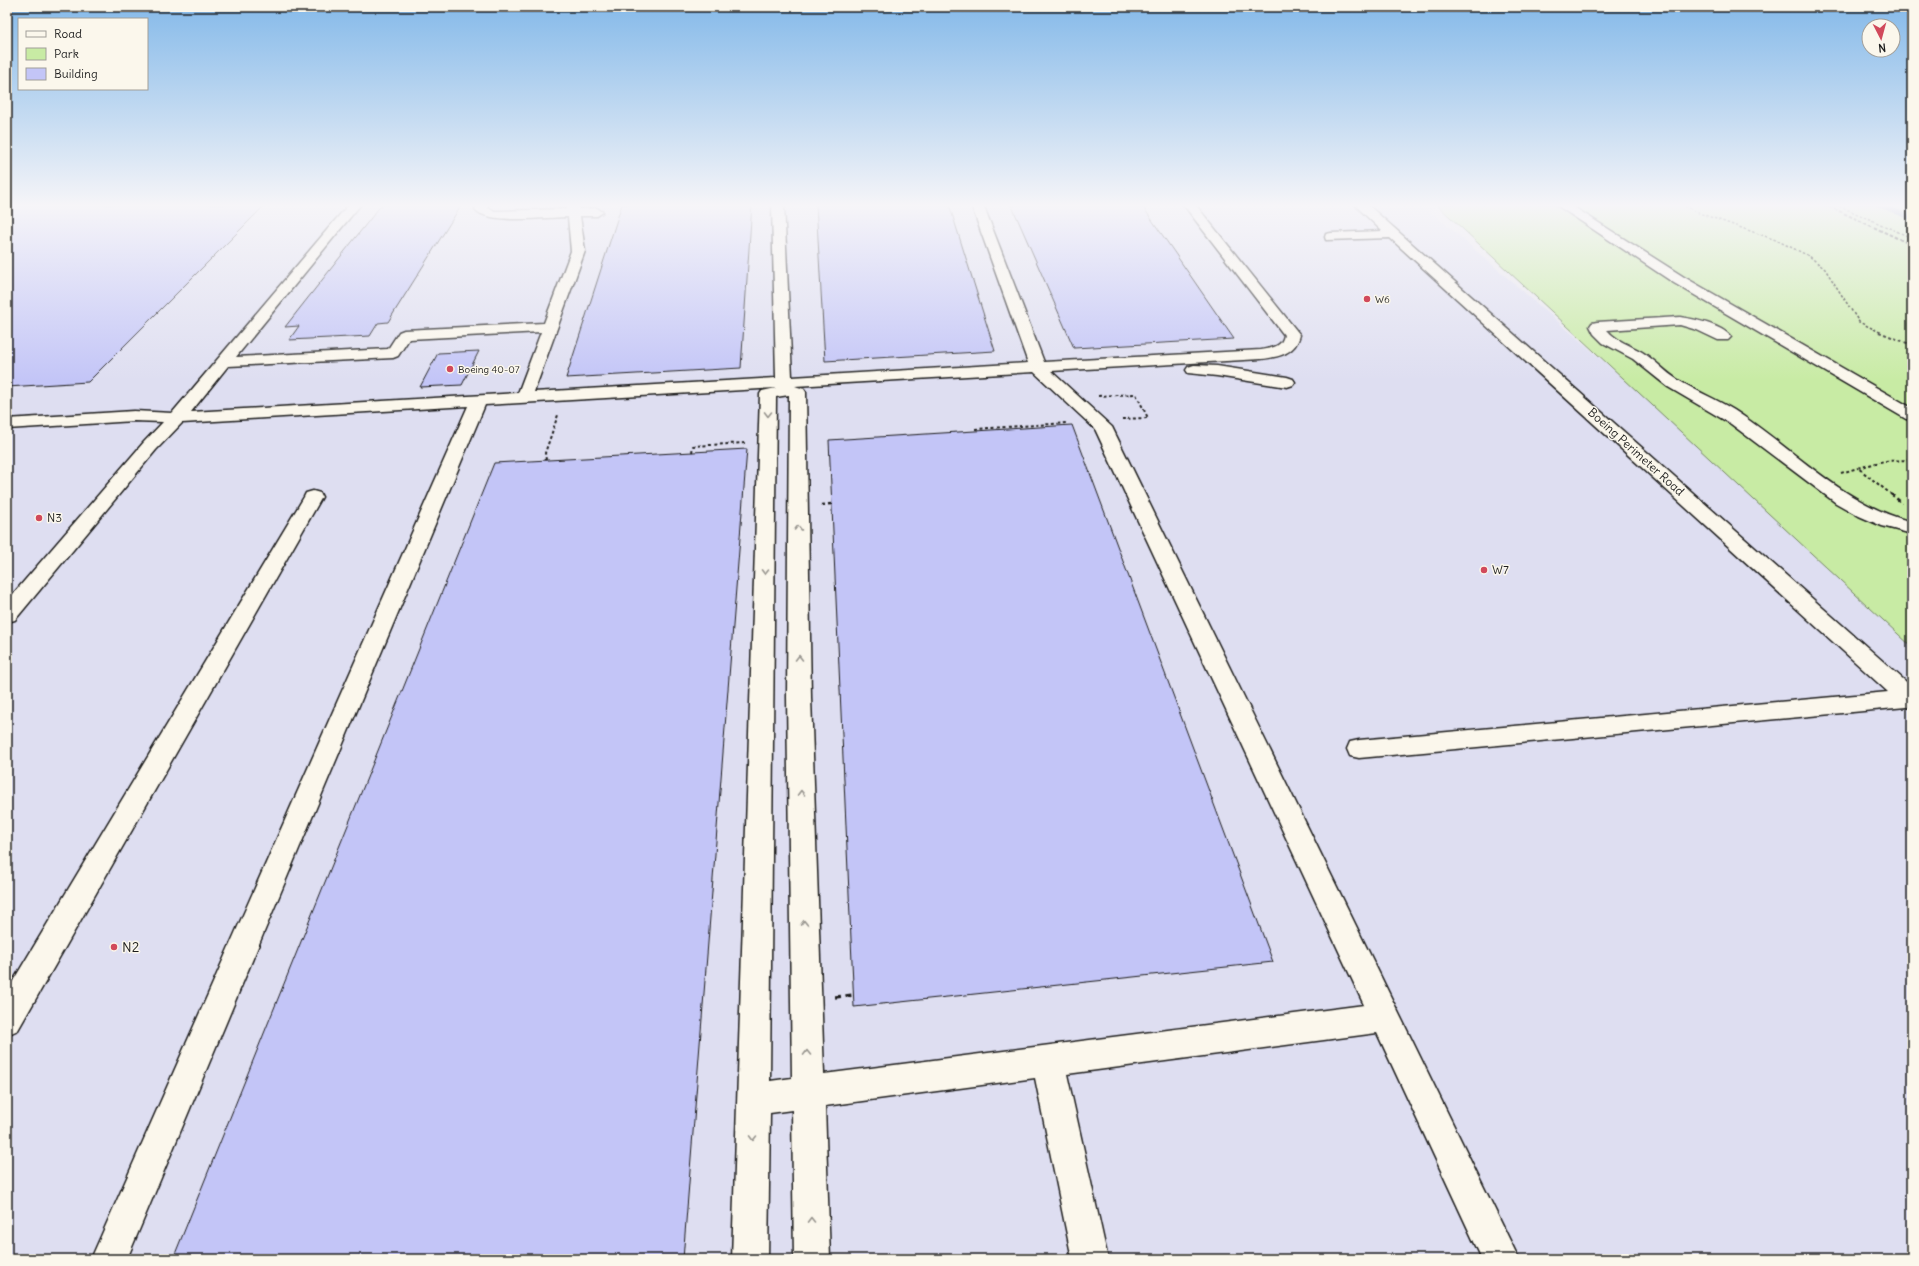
<svg xmlns="http://www.w3.org/2000/svg" width="1919" height="1266" font-family="Delius,sans-serif">
	<style>
		.built { fill: #dedef1 }
		.green { fill: #c8eba4; stroke: #728460 }
		.lines { fill: none; stroke-linecap: round; stroke-linejoin: round }
		.stream { stroke: #607f98; stroke-width: 5 }
		.building { fill: #c3c5f7; stroke: #1c1c1c }
		.minor-casing { stroke: #1c1c1c; stroke-width: 3 }
		.path-far3 { stroke: #1c1c1c; stroke-width: 1.5; stroke-dasharray: 2.5 2; stroke-linecap: butt }
		.path-far2 { stroke: #1c1c1c; stroke-width: 2; stroke-dasharray: 3 2.5; stroke-linecap: butt }
		.path-far1 { stroke: #1c1c1c; stroke-width: 2.5; stroke-dasharray: 4 3; stroke-linecap: butt }
		.path { stroke: #1c1c1c; stroke-width: 3.5; stroke-dasharray: 6 4.5; stroke-linecap: butt }
		.minor { fill: #fbf7ec; fill-rule: evenodd }
		.rail { stroke: #1c1c1c; stroke-width: 2; stroke-dasharray: 3.5 2; stroke-linecap: butt }
		.oneway { stroke: #97948e }
		.poi-dot { fill: #d1495b; stroke: #fbf7ec; stroke-width: 1.5 }
		.labels { text-anchor: middle; stroke-width: 3; stroke-linejoin: round; paint-order: stroke }
		.far-poi-label { font-size: 10px; fill: #1c1c1c; stroke: #fbf7ec; text-anchor: start }
		.street-label { font-size: 12px; fill: #1c1c1c; stroke: #fbf7ec }
		.poi-label { font-size: 12px; fill: #1c1c1c; stroke: #fbf7ec; text-anchor: start }
		.near-poi-label { font-size: 14px; fill: #1c1c1c; stroke: #fbf7ec; text-anchor: start }
	</style>
	<rect width="100%" height="100%" fill="#eae8ef"/>
	<filter id="ink" filterUnits="userSpaceOnUse"><feTurbulence type="fractalNoise" baseFrequency=".025" numOctaves="2"/><feDisplacementMap in="SourceGraphic" scale="8" xChannelSelector="R" yChannelSelector="G"/><feConvolveMatrix kernelMatrix="1 2 1 2 8 2 1 2 1" color-interpolation-filters="sRGB"/></filter>
	<g filter="url(#ink)">
		<path class="built" d="M7 204H1422L1912 628V1259H7Z"/>
		<path class="green" d="M1436 204H1912V647Z"/>
		<g class="lines">
			<path class="stream" d="M1878 204 1912 218"/>
		</g>
		<g class="building">
			<path d="M7 204H266L88 382 7 387Z"/>
			<path d="M382 204H462L388 322 378 323 370 336 289 340 299 326 285 327Z"/>
			<path d="M622 204H752L741 368 566 378Z"/>
			<path d="M816 204H949L995 351 825 361Z"/>
			<path d="M1011 204H1141L1234 339 1074 348Z"/>
			<path d="M479 351 462 385 420 387 438 353Z"/>
			<path d="M1072 425 1273 962 854 1007 829 440Z"/>
			<path d="M747 449 683 1259H173L494 463Z"/>
		</g>
		<g class="lines">
			<g class="minor-casing">
				<g id="minor">
					<path d="M349 204H361L236 357 388 349 399 332 404 330 544 323 571 251 568 217C548 217 486 225 475 209L477 204H489L487 208 495 211 567 209V204H579L580 209 597 208 603 212 597 216H580L585 251 534 392 776 378 772 204H784L792 377 1028 363 971 204H983L1044 362 1261 350C1272 348 1282 347 1284 335L1183 204H1195L1300 335C1295 354 1279 357 1261 359L1051 371 1112 427 1519 1259H1482L1377 1033 1067 1074 1108 1259H1072L1035 1078 825 1106 830 1259H794L792 1110 770 1113 768 1259H732L760 394 762 391 776 388 485 405 127 1259H91L468 406 182 423 156 450 15 620 7 622V601L144 442 163 422 134 421 7 429V419L134 411 172 413ZM541 332 518 393 191 412 228 366 393 358 398 356 409 339ZM1034 372 1095 429 1364 1005 824 1074 811 697 806 392 804 389 795 386ZM789 395 787 697 792 1078 770 1081 776 397Z"/>
					<path d="M1354 204H1367L1912 687V708L1906 707 1359 758 1350 756 1347 749 1350 742 1359 740 1888 692 1390 238 1326 240 1325 237 1326 234 1331 233 1382 231Z"/>
					<path d="M1555 204H1569L1684 277 1912 408V420L1906 419 1674 283Z"/>
					<path d="M1680 317C1694 319 1722 325 1731 337L1728 340H1718L1697 330 1680 325 1607 330C1616 341 1630 345 1642 352 1655 360 1665 372 1678 380 1696 391 1716 399 1734 410 1793 448 1842 504 1912 522V534L1882 526 1859 516 1836 503 1731 424 1668 387 1633 359 1603 343 1594 334 1590 326 1592 323 1597 322Z"/>
					<path d="M1194 365 1217 366 1287 377 1293 379 1295 382 1293 385 1287 387 1217 376 1188 373 1186 370 1188 367Z"/>
					<path d="M313 491 320 493 322 497 18 1030 7 1035V991L304 497 306 493Z"/>
				</g>
			</g>
			<g class="path-far3">
				<path d="M1681 204 1699 213 1776 240 1809 256 1825 269 1859 322 1882 333"/>
				<path d="M1835 204 1912 238"/>
			</g>
			<g class="path-far2">
				<path d="M1879 332 1912 345"/>
				<path d="M1098 396 1136 394 1148 418 1122 419"/>
				<path d="M975 429 1067 423"/>
				<path d="M692 452 693 446 745 443"/>
				<path d="M546 460 545 453 558 415"/>
				<path d="M1841 473 1858 468"/>
				<path d="M1892 495 1858 468 1884 461 1912 460"/>
			</g>
			<g class="path-far1">
				<path d="M1891 494 1902 503"/>
				<path d="M821 505 832 504"/>
			</g>
			<path class="path" d="M835 997 854 995"/>
			<use href="#minor" class="minor"/>
			<path class="rail" d="M1824 204 1912 245"/>
		</g>
		<defs><path id="oneway-chevron" d="M-2-3.5L2.5 0L-2 3.5" fill="none" stroke-width="1.6" stroke-linecap="round" stroke-linejoin="round"/></defs>
		<g class="oneway">
			<use href="#oneway-chevron" transform="translate(768 414) rotate(91)"/>
			<use href="#oneway-chevron" transform="translate(798 528) rotate(-90)"/>
			<use href="#oneway-chevron" transform="translate(765 572) rotate(91)"/>
			<use href="#oneway-chevron" transform="translate(799 658) rotate(-90)"/>
			<use href="#oneway-chevron" transform="translate(801 793) rotate(-91)"/>
			<use href="#oneway-chevron" transform="translate(804 923) rotate(-91)"/>
			<use href="#oneway-chevron" transform="translate(807 1053) rotate(-91)"/>
			<use href="#oneway-chevron" transform="translate(753 1138) rotate(91)"/>
			<use href="#oneway-chevron" transform="translate(811 1220) rotate(-91)"/>
		</g>
	</g>
	<linearGradient id="sky" x2="0" y2="1"><stop stop-color="#84b9e9"/><stop offset="0.54" stop-color="#f6f5f8"/><stop offset="1" stop-color="#f6f5f8" stop-opacity="0"/></linearGradient>
	<rect width="1919" height="381" fill="url(#sky)"/>
	<g class="poi-dot">
		<circle cx="1367" cy="299" r="4"/>
		<circle cx="450" cy="369" r="4"/>
		<circle cx="39" cy="518" r="4"/>
		<circle cx="1484" cy="570" r="4"/>
		<circle cx="114" cy="947" r="4"/>
	</g>
	<g class="labels">
		<g class="far-poi-label">
			<text x="1375" y="303">W6</text>
			<text x="458" y="373">Boeing 40-07</text>
		</g>
		<g class="street-label">
			<text transform="translate(1636 452) rotate(42)" y="4">Boeing Perimeter Road</text>
		</g>
		<g class="poi-label">
			<text x="47" y="522">N3</text>
			<text x="1492" y="574">W7</text>
		</g>
		<g class="near-poi-label">
			<text x="122" y="952">N2</text>
		</g>
	</g>
	<rect width="1919" height="1266" fill="none" stroke="#fbf7ec" stroke-width="24"/>
	<rect x="12" y="12" width="1895" height="1242" fill="none" stroke="#1c1c1c" stroke-width="1.5" filter="url(#ink)"/>
	<rect x="18" y="18" width="130" height="72" fill="#fbf7ec" stroke="#a29f99"/>
	<rect x="26" y="31" width="20" height="6" fill="#fbf7ec" stroke="#a29f99"/>
	<text x="54" y="38" font-size="12" fill="#1c1c1c">Road</text>
	<rect x="26" y="48" width="20" height="12" fill="#c8eba4" stroke="#a29f99"/>
	<text x="54" y="58" font-size="12" fill="#1c1c1c">Park</text>
	<rect x="26" y="68" width="20" height="12" fill="#c3c5f7" stroke="#a29f99"/>
	<text x="54" y="78" font-size="12" fill="#1c1c1c">Building</text>
	<g transform="translate(1881 38) rotate(174)"><circle r="19" fill="#fbf7ec" stroke="#a29f99"/>
	<path d="M0-3L7 15L0 10L-7 15Z" fill="#d1495b"/>
	<text y="-6" font-size="11" font-weight="bold" text-anchor="middle" fill="#1c1c1c">N</text>
	</g>
</svg>
